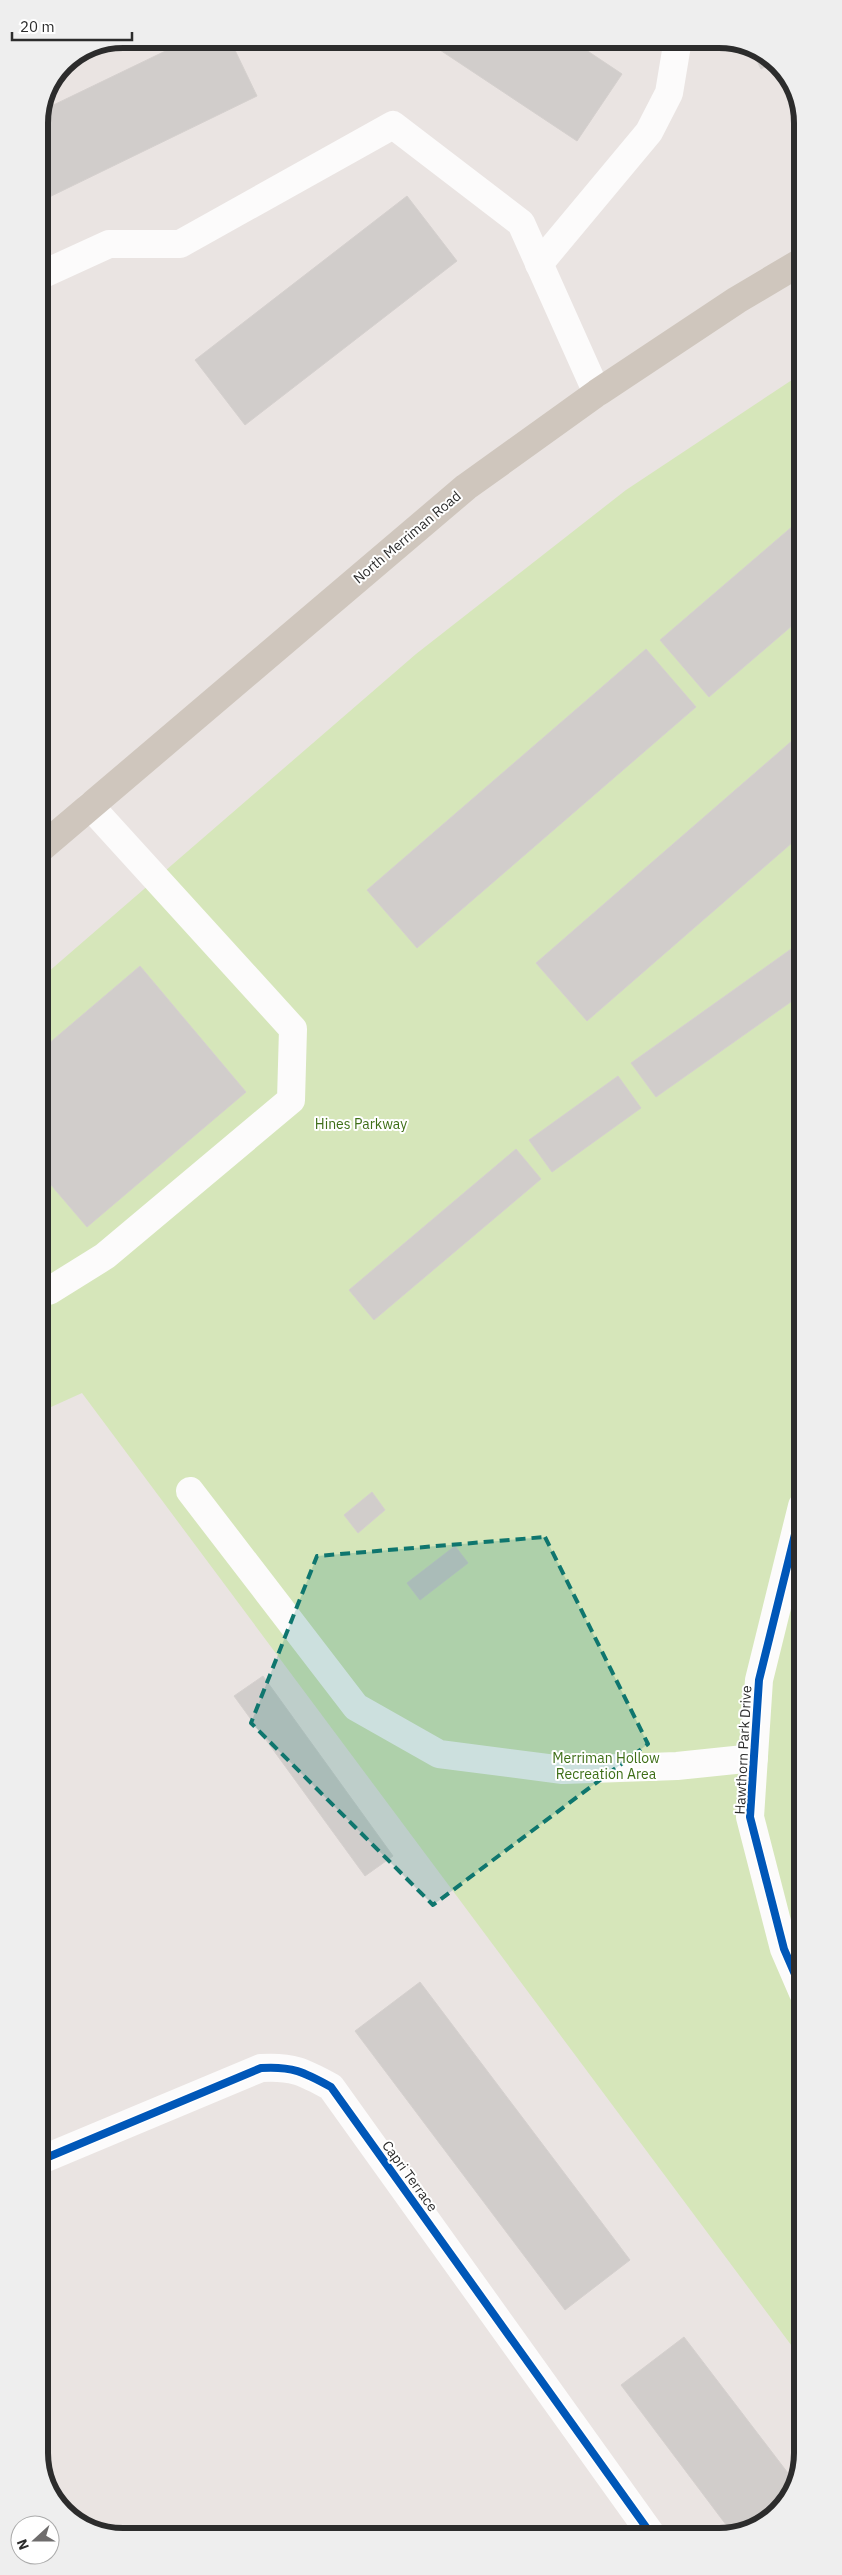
<svg xmlns="http://www.w3.org/2000/svg" width="842" height="2575" font-family="'IBM Plex Sans',sans-serif">
	<style>
		.green { fill: #d6e6ba }
		.building { fill: #d1cdcb; stroke: #d5d0ce }
		.lines { fill: none; stroke-linecap: round; stroke-linejoin: round }
		.minor { stroke: #fcfbfb; stroke-width: 28 }
		.major { stroke: #cfc6bd; stroke-width: 28 }
		.cycleway-casing { stroke: #fff; stroke-width: 11 }
		.cycleway { stroke: #0057b8; stroke-width: 8 }
		.marked { fill: #0f766e; fill-opacity: 0.2; stroke: #0f766e; stroke-width: 4; stroke-dasharray: 10 6; stroke-linejoin: round }
		.labels { text-anchor: middle; stroke-width: 4; stroke-linejoin: round; paint-order: stroke }
		.street-label { font-size: 14px; fill: #2c2c2c; stroke: #fff }
		.park-label { font-size: 14px; fill: #3e6e17; stroke: #fff }
		.rim { fill: none; stroke: #2c2c2c; stroke-width: 6 }
	</style>
	<rect width="100%" height="100%" fill="#eae4e2"/>
	<path class="green" d="M801 374 803 2361 82 1393 40 1412V979L416 654 626 490Z"/>
	<g class="building">
		<path d="M571 40 622 74 577 141 428 42Z"/>
		<path d="M180 44H232L257 96 39 202V117L41 111Z"/>
		<path d="M751 49 775 59 776 61 761 69Z"/>
		<path d="M407 196 457 261 245 425 195 360Z"/>
		<path d="M39 503 46 520 39 522Z"/>
		<path d="M801 519V618L709 697 660 640Z"/>
		<path d="M39 535 45 549 39 551Z"/>
		<path d="M646 649 696 707 417 948 367 890Z"/>
		<path d="M801 733V835L587 1021 536 963Z"/>
		<path d="M801 942 802 994 656 1097 631 1063Z"/>
		<path d="M140 966 246 1092 87 1227 40 1172V1051Z"/>
		<path d="M618 1076 641 1108 552 1172 529 1140Z"/>
		<path d="M516 1149 541 1179 374 1320 349 1290Z"/>
		<path d="M372 1492 385 1510 358 1533 344 1515Z"/>
		<path d="M455 1546 468 1563 420 1600 407 1583Z"/>
		<path d="M263 1676 393 1856 365 1876 234 1696Z"/>
		<path d="M420 1982 630 2260 565 2310 355 2031Z"/>
		<path d="M684 2337 794 2481 786 2504 741 2533 733 2534 621 2385Z"/>
	</g>
	<g class="lines">
		<g class="minor">
			<path d="M539 264 649 132 669 93 678 39"/>
			<path d="M39 276 109 244H180L393 125 521 223 597 393"/>
			<path d="M40 1282 49 1291 105 1256 291 1100 293 1029 90 806"/>
			<path d="M190 1491 356 1707 439 1754 563 1770 677 1766 754 1758"/>
			<path d="M802 1506 759 1680 750 1817 784 1949 803 1993"/>
			<path d="M41 2160 261 2068C292 2066 304 2072 331 2087L651 2534"/>
		</g>
		<path class="major" d="M40 849 466 487 597 393 737 300 801 262"/>
		<g class="cycleway-casing">
			<g id="cycleway">
				<path d="M802 1506 759 1680 750 1817 784 1949 803 1993"/>
				<path d="M41 2160 261 2068C292 2066 304 2072 331 2087L651 2534"/>
			</g>
		</g>
		<use href="#cycleway" class="cycleway"/>
	</g>
	<path class="marked" d="M545 1537 648 1744 433 1905 251 1723 317 1556Z"/>
	<g class="labels">
		<g class="street-label">
			<text transform="translate(407 537) rotate(-40)" y="5">North Merriman Road</text>
			<text transform="translate(743 1750) rotate(-87)" y="5">Hawthorn Park Drive</text>
			<text transform="translate(410 2176) rotate(54)" y="5">Capri Terrace</text>
		</g>
		<g class="park-label">
			<text x="361" y="1129">Hines Parkway</text>
			<text x="606" y="1763">Merriman Hollow<tspan x="606" dy="16">Recreation Area</tspan></text>
		</g>
	</g>
	<path d="M0 0H842V2575H0ZM123 48H719A75 75 0 0 1 794 123V2453A75 75 0 0 1 719 2528H123A75 75 0 0 1 48 2453V123A75 75 0 0 1 123 48Z" fill="#eee" fill-rule="evenodd"/>
	<path class="rim" d="M123 48H719A75 75 0 0 1 794 123V2453A75 75 0 0 1 719 2528H123A75 75 0 0 1 48 2453V123A75 75 0 0 1 123 48Z"/>
	<g transform="translate(35 2540) rotate(249)"><circle r="24" fill="#ffffff" stroke="#ababab"/>
	<path d="M0-4L9 19L0 12L-9 19Z" fill="#6e6c6c"/>
	<text y="-8" font-size="14" font-weight="bold" text-anchor="middle" fill="#2c2c2c">N</text>
	</g>
	<path d="M12 32v8h120v-8" fill="none" stroke="#2c2c2c" stroke-width="2.5"/>
	<text x="20" y="32" font-size="15" fill="#2c2c2c" stroke="#ffffff" stroke-width="4" paint-order="stroke">20 m</text>
</svg>
